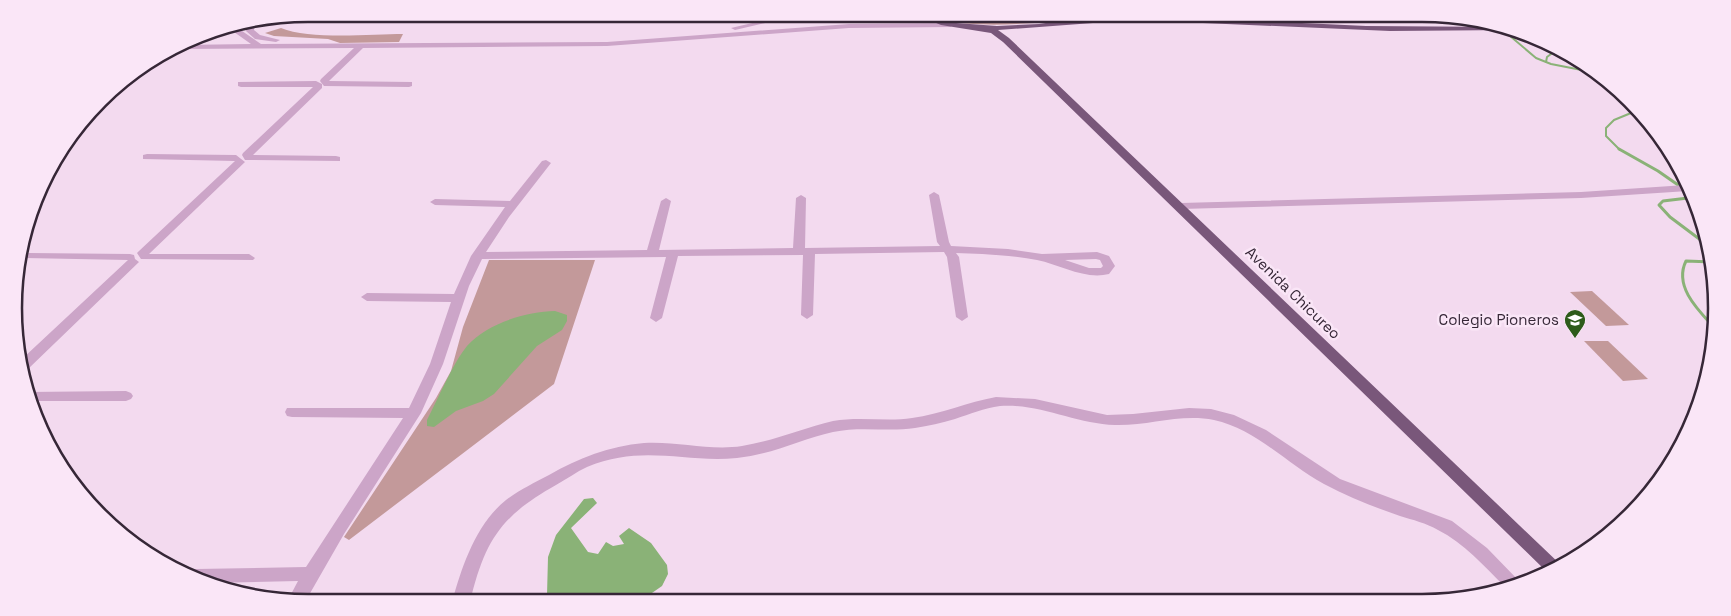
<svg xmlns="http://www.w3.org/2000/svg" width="1731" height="616" font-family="'Space Grotesk',sans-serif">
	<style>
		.green { fill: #c3999a }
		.water { fill: #8ab277 }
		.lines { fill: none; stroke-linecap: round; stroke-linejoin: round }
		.stream-far1 { stroke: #8ab277; stroke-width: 2 }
		.stream { stroke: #8ab277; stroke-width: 3 }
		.minor { fill: #cca5c8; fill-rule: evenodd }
		.major { fill: #79577a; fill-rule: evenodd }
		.labels { text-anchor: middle; stroke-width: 5; stroke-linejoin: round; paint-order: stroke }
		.street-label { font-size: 15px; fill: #362737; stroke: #fae6f7 }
		.poi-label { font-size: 15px; fill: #362737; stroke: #fae6f7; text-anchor: end }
		.rim { fill: none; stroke: #362737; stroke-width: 2.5 }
	</style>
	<rect width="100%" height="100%" fill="#f3daef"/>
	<g class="green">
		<path d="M940 14H1065V15L1061 19 1052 22C1017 24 976 28 941 19L939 16Z"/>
		<path d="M281 28C309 40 372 34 403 34L399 42 340 43 328 39 274 36 265 33Z"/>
		<path d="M489 260H595L554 384 349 540 344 537 436 398 451 371 463 327Z"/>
		<path d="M1592 291 1629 325 1606 326 1570 292Z"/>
		<path d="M1608 341 1648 379 1623 381 1584 341Z"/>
	</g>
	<g class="water">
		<path d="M555 311 567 315V321L562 330 537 346 494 394 483 401 456 411 434 427 427 426V420C438 399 453 363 467 346 487 323 526 312 555 311Z"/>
		<path d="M593 498 597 503 571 528 588 552 598 554 606 542 613 546 624 544 619 536 629 528 651 543 667 565 668 574 662 586 639 602H553L547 595 548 557 556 535 584 499Z"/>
	</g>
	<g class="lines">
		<g class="stream-far1">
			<path d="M1485 22 1503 30 1536 58 1551 64 1602 74"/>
			<path d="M1546 62 1547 57 1555 51"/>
			<path d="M1620 150 1606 136V128L1614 120 1631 113 1633 109"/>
		</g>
		<g class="stream">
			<path d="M1619 149 1658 171 1681 187"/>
			<path d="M1689 194 1688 198 1663 201 1659 205 1670 217 1706 244"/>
			<path d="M1711 324C1696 308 1674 285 1686 261L1712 262"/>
		</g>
		<g class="minor">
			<path d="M791 14H805L735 30 731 28Z"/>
			<path d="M892 14H914L910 16 883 19 879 17Z"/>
			<path d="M948 23 952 25 951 27 849 28 607 46 363 48 329 81 412 82V86L409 87 324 86 320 81 321 79 354 48 175 49 182 45 251 44 234 32 235 28 243 27 242 31 261 44 607 42 849 24Z"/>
			<path d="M254 24V30L260 35 280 40 276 42 255 39 246 31 247 26Z"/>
			<path d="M316 81 322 84V88L253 155 336 156 340 157V161L245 160 242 155 243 153 313 87H241L238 86V82Z"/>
			<path d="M147 154 236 155 245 162 149 254H249L255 258 253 260 141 259 137 253 139 251 235 161 143 159V155Z"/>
			<path d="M546 160 551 163 509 217 486 252 647 250 661 201 666 198 671 201 659 250 793 248 796 198 801 195 806 198 805 248 940 246 937 242 929 195 934 192 939 195 949 242 951 246 1008 249 1042 254 1097 252 1109 256 1115 266 1109 274C1085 280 1061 265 1037 260 1011 255 983 254 956 253L959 257 968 317 962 321 956 317 947 257 944 252 815 254 813 315 807 319 801 315 803 255 678 256 662 318 656 322 650 318 666 257 482 259 469 286 443 364 421 413 344 534 305 602 288 600 298 581 211 583 189 573 196 569 306 567 403 418 292 417 287 416 285 412 287 408H409L430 364 451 302 367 301 361 297 367 293 454 294 471 256 505 207 435 205 430 202 435 199 510 201 542 161ZM1096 259 1100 260 1103 266 1101 268H1089L1065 260Z"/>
			<path d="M1686 185 1688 191 1581 198 1181 209 1176 206 1181 203 1581 192Z"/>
			<path d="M29 253 130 254 134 255 135 259 139 262 28 369 23 371 22 359 128 260 25 258 23 256Z"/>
			<path d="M126 391 131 393 133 396 131 399 126 401H31L27 392Z"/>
			<path d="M996 397 1035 399 1107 415 1133 414 1189 408 1211 409 1234 415 1266 430 1340 479 1452 521 1487 548 1520 582 1505 587C1484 566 1464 543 1438 530 1426 523 1413 520 1400 516 1374 507 1348 497 1324 484 1287 464 1256 429 1214 420 1181 413 1148 426 1115 425 1076 424 1039 403 1000 406 984 408 970 414 955 419 942 423 928 426 915 428 888 432 860 426 833 432 801 439 771 455 737 458 683 463 643 444 587 467 576 472 567 479 556 485 501 516 485 540 470 602H452C462 566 476 524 506 500 519 490 534 483 549 475 579 458 609 446 644 443 677 441 710 451 742 446 774 441 803 428 833 421 860 416 886 422 912 418 941 414 968 402 996 397Z"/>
		</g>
		<path class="major" d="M929 14H937L936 17 956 23 997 26 1039 24 1066 20 1157 16 1366 26 1505 27 1512 30 1390 31 1157 21 1093 23 998 30 1009 38 1562 566 1548 573 1003 42 991 33 941 25 929 20Z"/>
	</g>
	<defs>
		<g id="school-pin" transform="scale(1.125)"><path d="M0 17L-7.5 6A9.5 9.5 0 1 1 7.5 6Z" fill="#2d5b1a" stroke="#fae6f7"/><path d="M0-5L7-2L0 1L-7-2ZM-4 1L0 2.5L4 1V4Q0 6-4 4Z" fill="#fff"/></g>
	</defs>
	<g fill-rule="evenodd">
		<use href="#school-pin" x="1575" y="320"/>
	</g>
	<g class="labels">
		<g class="street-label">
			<text transform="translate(1293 293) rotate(44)" y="5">Avenida Chicureo</text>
		</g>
		<g class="poi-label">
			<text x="1559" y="325">Colegio Pioneros</text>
		</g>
	</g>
	<path d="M0 0H1731V616H0ZM308 22H1422A286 286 0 0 1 1708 308V308A286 286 0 0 1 1422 594H308A286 286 0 0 1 22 308V308A286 286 0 0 1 308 22Z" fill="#fae6f7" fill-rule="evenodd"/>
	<path class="rim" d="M308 22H1422A286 286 0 0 1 1708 308V308A286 286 0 0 1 1422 594H308A286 286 0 0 1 22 308V308A286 286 0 0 1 308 22Z"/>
</svg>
